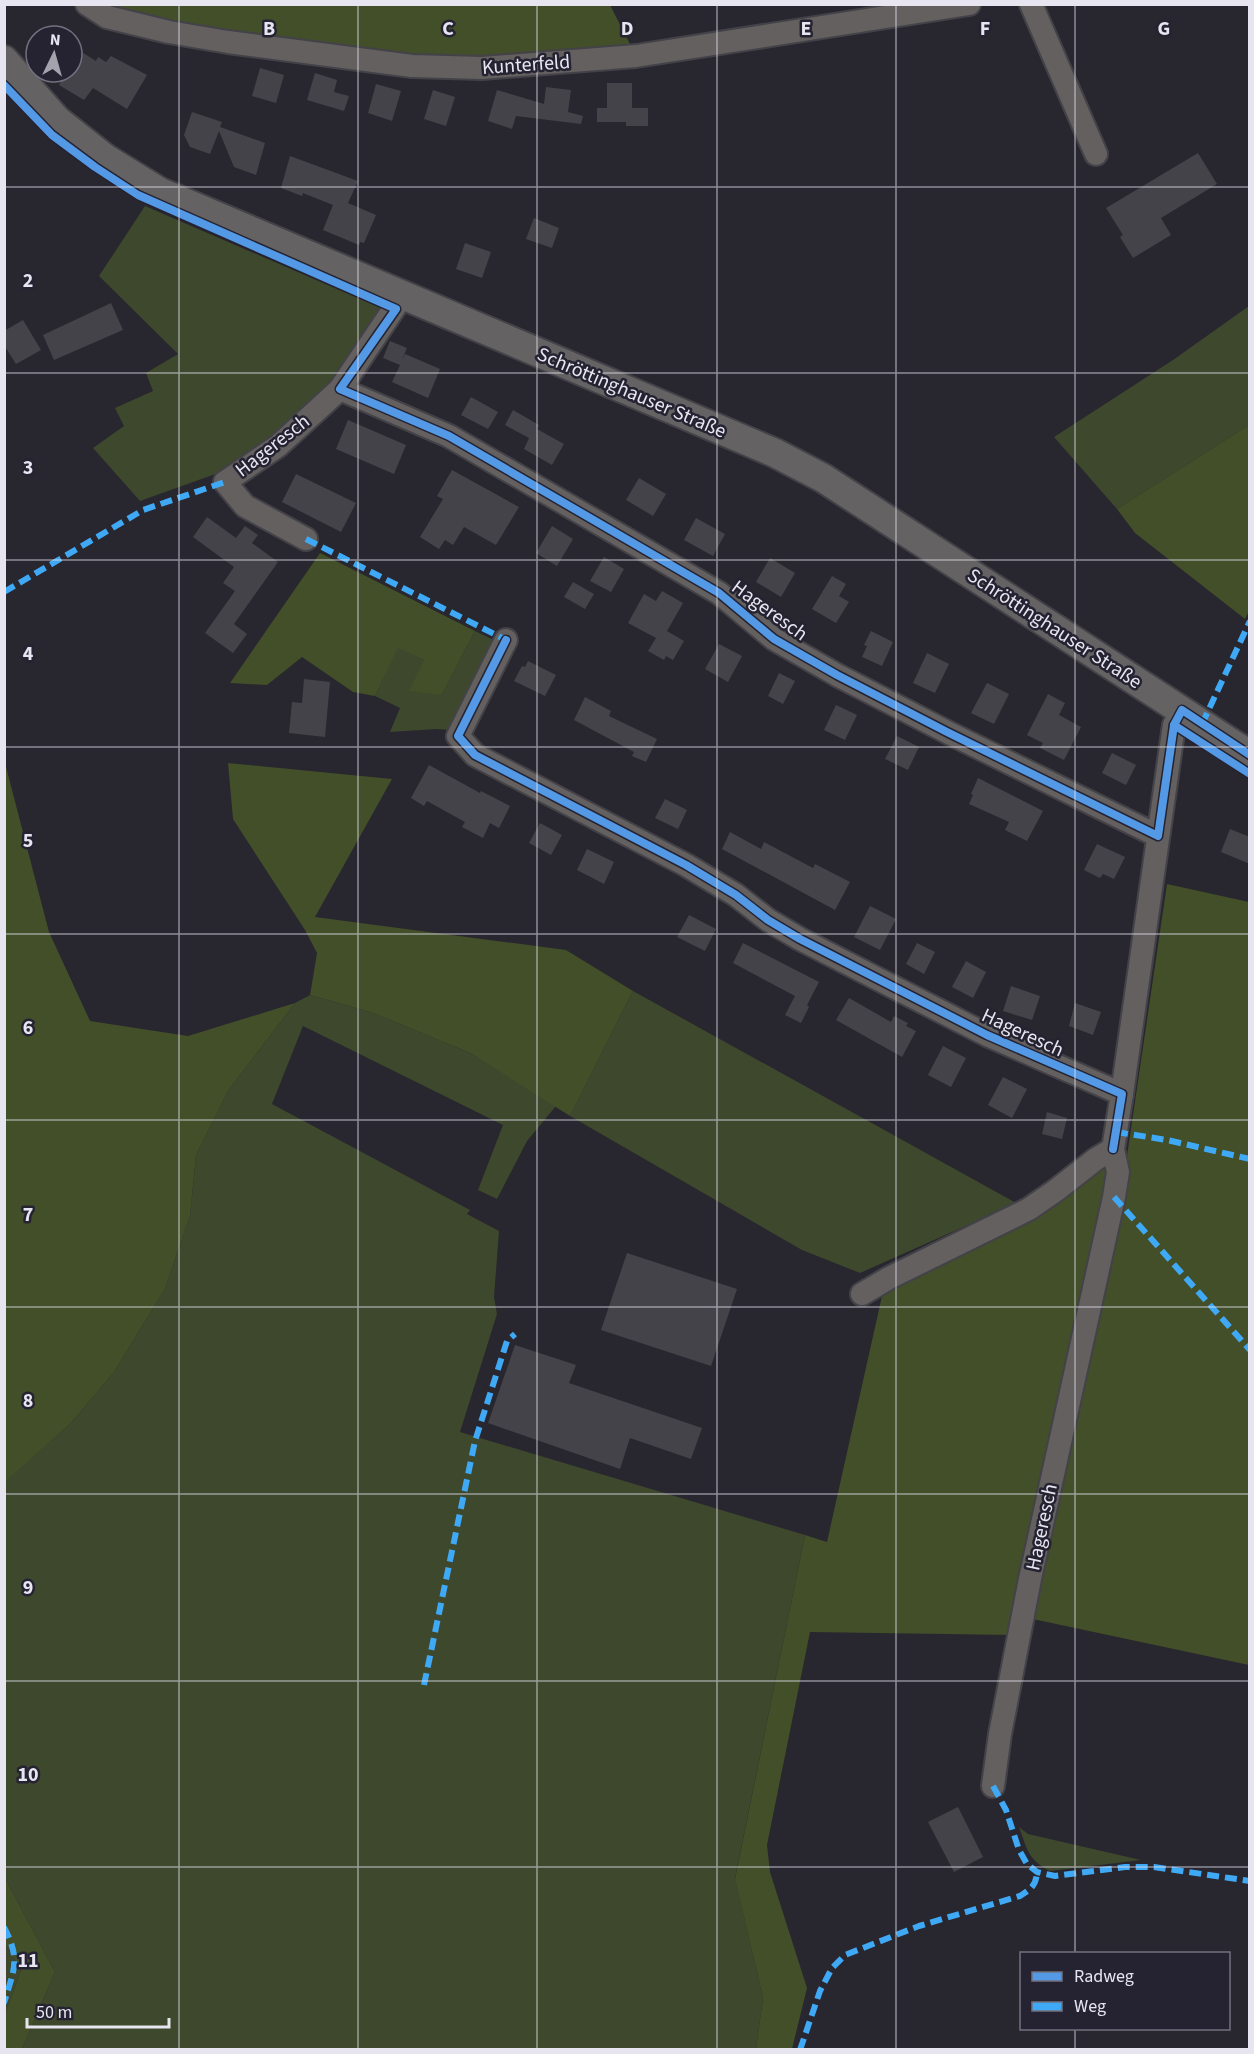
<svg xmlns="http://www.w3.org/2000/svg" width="1254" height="2054" font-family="'Source Sans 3',sans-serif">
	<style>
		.green { fill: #3e482d }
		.forest { fill: #424f29 }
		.building { fill: #45434a }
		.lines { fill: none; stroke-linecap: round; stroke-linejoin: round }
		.minor-casing { stroke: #434248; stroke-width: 26 }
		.major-casing { stroke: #434248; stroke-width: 32 }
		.minor { stroke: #63605f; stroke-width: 22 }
		.major { stroke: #646262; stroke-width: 28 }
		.quiet { stroke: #3fa9f5; stroke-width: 6; stroke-dasharray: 12 6; stroke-linecap: butt }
		.cycleway-casing { stroke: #252332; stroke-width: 11 }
		.cycleway { stroke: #5399e6; stroke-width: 8 }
		.grid { fill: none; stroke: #e6e5f0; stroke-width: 1.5; stroke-opacity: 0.55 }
		.labels { text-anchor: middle; stroke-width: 5; stroke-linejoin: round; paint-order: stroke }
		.street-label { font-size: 20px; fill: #e6e5f0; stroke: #252332 }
		.grid-label { font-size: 20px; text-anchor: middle; font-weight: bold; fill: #e6e5f0; stroke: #252332; stroke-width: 5; stroke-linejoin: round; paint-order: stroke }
	</style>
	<rect width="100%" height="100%" fill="#28262e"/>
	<g class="green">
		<path d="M145 206 386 310 332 383 268 440 221 472 140 501 93 448 124 426 115 408 153 391 146 373 178 354 99 276Z"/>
		<path d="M1249 306V425L1117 509 1054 437 1173 360Z"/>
		<path d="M475 631 498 642 453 730 436 729 390 732 400 708 375 696 398 647 424 660 442 695Z"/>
		<path d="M633 991 1020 1205 970 1224 860 1273 802 1250 570 1116Z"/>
		<path d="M310 995 373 1013 470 1053 556 1106 527 1141 497 1199 478 1190 503 1125 303 1026 272 1104 470 1210 467 1214 499 1231 494 1297 497 1314 460 1432 805 1535 735 1878 763 1998 756 2049H22L55 1972 5 1878 4 1482 71 1423 114 1372 165 1289 190 1216 196 1155 228 1091 295 1003Z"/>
		<path d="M1019 1827 1028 1834 1141 1860 1050 1871C1028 1860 1027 1849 1019 1827Z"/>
		<path d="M5 1944 21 1970 5 2014Z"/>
	</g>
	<g class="forest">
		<path d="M99 5H610L632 48 481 61 413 57 183 26Z"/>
		<path d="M1249 425 1250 609 1245 619 1135 533 1117 509Z"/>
		<path d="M320 553 475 631 442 695 409 691 424 660 398 648 375 696 353 692 302 657 267 685 230 683Z"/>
		<path d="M5 763 49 932 90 1021 188 1036 295 1003 228 1091 196 1155 190 1216 165 1289 114 1372 71 1423 5 1482Z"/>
		<path d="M228 763 392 779 315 917 566 950 633 991 570 1116 470 1053 373 1013 310 995 317 953 305 930 233 819Z"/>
		<path d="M1167 884 1249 902V1665L1028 1618 1012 1635 810 1632 767 1845 770 1872 807 1988 792 2049H756L763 1998 735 1879 805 1535 827 1542 884 1287 1062 1201 1104 1164 1122 1190Z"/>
		<path d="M5 1878 55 1972 22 2049H5V2014L21 1970 5 1944Z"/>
	</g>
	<g class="building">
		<path d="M72 46 96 61 98 57 106 62 111 56 147 75 127 109 93 88 84 100 59 85 65 72H72Z"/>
		<path d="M260 68 284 75 276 103 252 96Z"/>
		<path d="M315 73 337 80 334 92 349 96 344 111 307 100Z"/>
		<path d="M607 83H632V108H648V126H626V122H597V108H607Z"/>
		<path d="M376 84 401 91 392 121 368 113Z"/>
		<path d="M546 87 571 90 568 112 583 116 581 124 516 116 512 129 488 121 497 90 544 104Z"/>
		<path d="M433 90 455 97 446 126 424 119Z"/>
		<path d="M192 112 222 122 220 127 265 143 256 175 234 167 219 131 210 154 190 147 184 135Z"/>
		<path d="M1198 153 1217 184 1161 218 1171 235 1133 258 1120 237 1123 235 1106 208Z"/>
		<path d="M290 156 358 181 348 203 376 215 364 243 360 242 359 245 323 230 333 205 303 193 302 196 281 188Z"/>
		<path d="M534 218 559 228 552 248 526 239Z"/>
		<path d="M465 243 491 252 482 278 456 269Z"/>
		<path d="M111 303 123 330 54 360 43 335Z"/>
		<path d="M23 320 41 350 16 364 4 345V331Z"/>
		<path d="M390 341 407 348 401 362 405 354 440 369 428 398 392 382 400 365 383 358Z"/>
		<path d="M471 397 498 412 488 429 461 415Z"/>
		<path d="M513 410 539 425 537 429 564 444 552 465 524 449 529 438 505 425Z"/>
		<path d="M348 420 406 445 394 474 336 449Z"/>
		<path d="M452 470 519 507 496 545 464 527 453 545 445 540 439 549 420 537 443 499 437 496Z"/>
		<path d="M296 474 356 503 341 532 282 502Z"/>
		<path d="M639 478 666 494 653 516 626 500Z"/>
		<path d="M207 517 236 538 245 526 258 535 252 543 278 562 234 624 247 634 233 653 205 633 235 591 223 583 234 567 193 537Z"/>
		<path d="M696 518 725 534 713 556 684 540Z"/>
		<path d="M552 526 573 539 557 566 536 553Z"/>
		<path d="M604 557 624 569 611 592 590 581Z"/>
		<path d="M770 558 795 573 781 597 756 582Z"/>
		<path d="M832 576 846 584 839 596 849 602 836 623 812 609Z"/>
		<path d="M573 582 594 594 585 609 564 597Z"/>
		<path d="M662 591 683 603 667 631 684 641 673 660 666 656 664 660 648 651 656 638 628 623 644 594 656 601Z"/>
		<path d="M871 631 893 642 882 666 862 657 867 646 864 645Z"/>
		<path d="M719 644 742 656 728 682 705 669Z"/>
		<path d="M927 653 949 664 935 693 913 683Z"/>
		<path d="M528 661 556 675 545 696 514 681 522 666 525 667Z"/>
		<path d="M779 673 795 681 783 704 768 696Z"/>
		<path d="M304 679 330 682 325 737 289 733 292 702 302 703Z"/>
		<path d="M987 683 1009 694 994 724 971 713Z"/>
		<path d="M1048 694 1065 703 1059 715 1081 727 1064 760 1040 748 1043 743 1027 735Z"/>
		<path d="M585 697 611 711 609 716 657 739 646 762 632 756 634 752 574 720Z"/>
		<path d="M836 705 857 715 845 740 824 730Z"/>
		<path d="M897 736 919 747 908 770 885 759Z"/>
		<path d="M1112 753 1136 765 1126 785 1102 773Z"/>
		<path d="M429 765 480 793 481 791 510 806 499 828 490 823 483 838 462 827 465 822 427 801 424 806 411 798Z"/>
		<path d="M978 778 1043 811 1027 841 1005 830 1009 822 969 804 973 795 971 794Z"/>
		<path d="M665 799 687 810 678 829 655 818Z"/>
		<path d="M540 823 562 835 551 855 529 843Z"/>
		<path d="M1230 829 1250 837V864L1221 852Z"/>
		<path d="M730 832 761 849 764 842 813 868 815 864 850 882 835 910 722 849Z"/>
		<path d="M1097 844 1125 857 1114 879 1103 874 1100 878 1084 870Z"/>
		<path d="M587 849 614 862 604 884 577 870Z"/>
		<path d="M870 906 896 919 880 950 854 937Z"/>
		<path d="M689 915 716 929 705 951 677 937Z"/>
		<path d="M743 943 819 982 807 1005 809 1007 801 1023 785 1015 795 996 733 963Z"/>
		<path d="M917 943 935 952 924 974 906 964Z"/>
		<path d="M966 961 986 972 973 998 952 987Z"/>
		<path d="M1011 986 1040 996 1032 1020 1003 1011Z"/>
		<path d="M849 998 891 1022 894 1016 908 1023 906 1026 916 1031 902 1057 836 1020Z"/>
		<path d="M1075 1003 1101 1012 1093 1035 1069 1026Z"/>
		<path d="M943 1046 966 1058 951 1087 928 1075Z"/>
		<path d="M1003 1077 1027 1089 1012 1118 988 1105Z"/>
		<path d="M1047 1112 1067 1118 1062 1139 1042 1134Z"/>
		<path d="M627 1253 737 1289 711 1366 601 1330Z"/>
		<path d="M515 1345 576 1365 569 1383 702 1428 691 1459 630 1438 620 1469 488 1423Z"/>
		<path d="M958 1807 983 1857 954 1872 928 1822Z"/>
	</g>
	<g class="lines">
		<g class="minor-casing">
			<g id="minor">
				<path d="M87 4 107 17 169 32 228 42 412 66 482 68 636 56 969 4"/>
				<path d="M1031 4 1096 154"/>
				<path d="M340 389 449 436 719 593 774 639 837 675 947 732 1158 836"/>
				<path d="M306 539 245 506 225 482 278 446 340 389 403 295"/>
				<path d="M506 640 458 736 475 755 686 865 736 895 768 920 800 939 987 1035 1122 1094 1113 1149 1118 1172 1114 1197 1030 1579 1000 1734 993 1786"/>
				<path d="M1122 1094 1174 725 1182 710"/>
				<path d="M862 1294 889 1278 1029 1209 1055 1191 1096 1159 1113 1149"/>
			</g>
		</g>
		<g class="major-casing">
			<path id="major" d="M4 60 57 120 105 158 160 192 775 453 823 478 1250 755"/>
		</g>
		<use href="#minor" class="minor"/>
		<use href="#major" class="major"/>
		<g class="quiet">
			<path d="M306 539 506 640"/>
			<path d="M4 592 143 510 225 482"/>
			<path d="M1202 724 1250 621"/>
			<path d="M1116 1132 1167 1140 1250 1159"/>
			<path d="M1114 1197 1250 1350"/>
			<path d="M424 1685 475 1441 507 1341 515 1334"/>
			<path d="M993 1786 1006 1810 1019 1850 1027 1864 1037 1872 1055 1876 1125 1867H1154L1250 1881"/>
			<path d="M4 1927C21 1960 14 1969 4 2003"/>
			<path d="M800 2050 820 1991 832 1968 845 1955 919 1926 1020 1896C1031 1889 1036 1886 1037 1872"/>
		</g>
		<g class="cycleway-casing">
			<g id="cycleway">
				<path d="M4 85 52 135 95 167 138 195 396 309 340 389 449 436 719 593 774 639 837 675 947 732 1158 836 1174 725 1182 710 1250 755"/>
				<path d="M506 640 458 736 475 755 686 865 736 895 768 920 800 939 987 1035 1122 1094 1113 1149"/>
				<path d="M1174 725 1250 774"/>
			</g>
		</g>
		<use href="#cycleway" class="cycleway"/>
	</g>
	<path class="grid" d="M179 4V2050M358 4V2050M537 4V2050M717 4V2050M896 4V2050M1075 4V1954M4 187H1250M4 373H1250M4 560H1250M4 747H1250M4 934H1250M4 1120H1250M4 1307H1250M4 1494H1250M4 1681H1250M4 1867H1250M1075 2028V2050"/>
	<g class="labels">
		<g class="street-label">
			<text transform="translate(526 64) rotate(-4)" y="7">Kunterfeld</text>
			<text transform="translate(632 392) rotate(23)" y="7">Schröttinghauser Straße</text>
			<text transform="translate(272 445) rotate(-38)" y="7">Hageresch</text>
			<text transform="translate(770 610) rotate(36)" y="7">Hageresch</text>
			<text transform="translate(1055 628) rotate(33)" y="7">Schröttinghauser Straße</text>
			<text transform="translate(1023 1032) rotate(25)" y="7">Hageresch</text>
			<text transform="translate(1041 1527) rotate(-78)" y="7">Hageresch</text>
		</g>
	</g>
	<g class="grid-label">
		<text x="269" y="35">B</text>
		<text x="448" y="35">C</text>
		<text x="627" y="35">D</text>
		<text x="806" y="35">E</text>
		<text x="985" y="35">F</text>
		<text x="1164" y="35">G</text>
		<text x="28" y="287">2</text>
		<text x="28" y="474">3</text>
		<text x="28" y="660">4</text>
		<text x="28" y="847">5</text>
		<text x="28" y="1034">6</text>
		<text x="28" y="1221">7</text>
		<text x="28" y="1407">8</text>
		<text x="28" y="1594">9</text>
		<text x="28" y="1781">10</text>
		<text x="28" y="1967">11</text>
	</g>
	<rect width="1254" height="2054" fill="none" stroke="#e6e5f0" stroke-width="12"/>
	<rect x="1020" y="1952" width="210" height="78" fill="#252332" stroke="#72717e" stroke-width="1.5"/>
	<rect x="1032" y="1972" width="30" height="9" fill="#5399e6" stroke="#72717e" stroke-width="1.5"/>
	<text x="1074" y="1982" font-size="18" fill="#e6e5f0">Radweg</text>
	<rect x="1032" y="2002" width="30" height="9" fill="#3fa9f5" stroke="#72717e" stroke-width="1.5"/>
	<text x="1074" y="2012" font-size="18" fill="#e6e5f0">Weg</text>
	<g transform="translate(54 54) rotate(5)"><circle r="28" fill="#252332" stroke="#72717e" stroke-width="1.5"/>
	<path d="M0-4.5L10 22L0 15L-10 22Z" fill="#a4a2ac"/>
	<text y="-9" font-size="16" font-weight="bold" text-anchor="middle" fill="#e6e5f0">N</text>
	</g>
	<path d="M27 2018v9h142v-9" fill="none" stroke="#e6e5f0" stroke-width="3"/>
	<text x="36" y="2018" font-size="18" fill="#e6e5f0" stroke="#252332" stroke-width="4.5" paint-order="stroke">50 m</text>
</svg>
